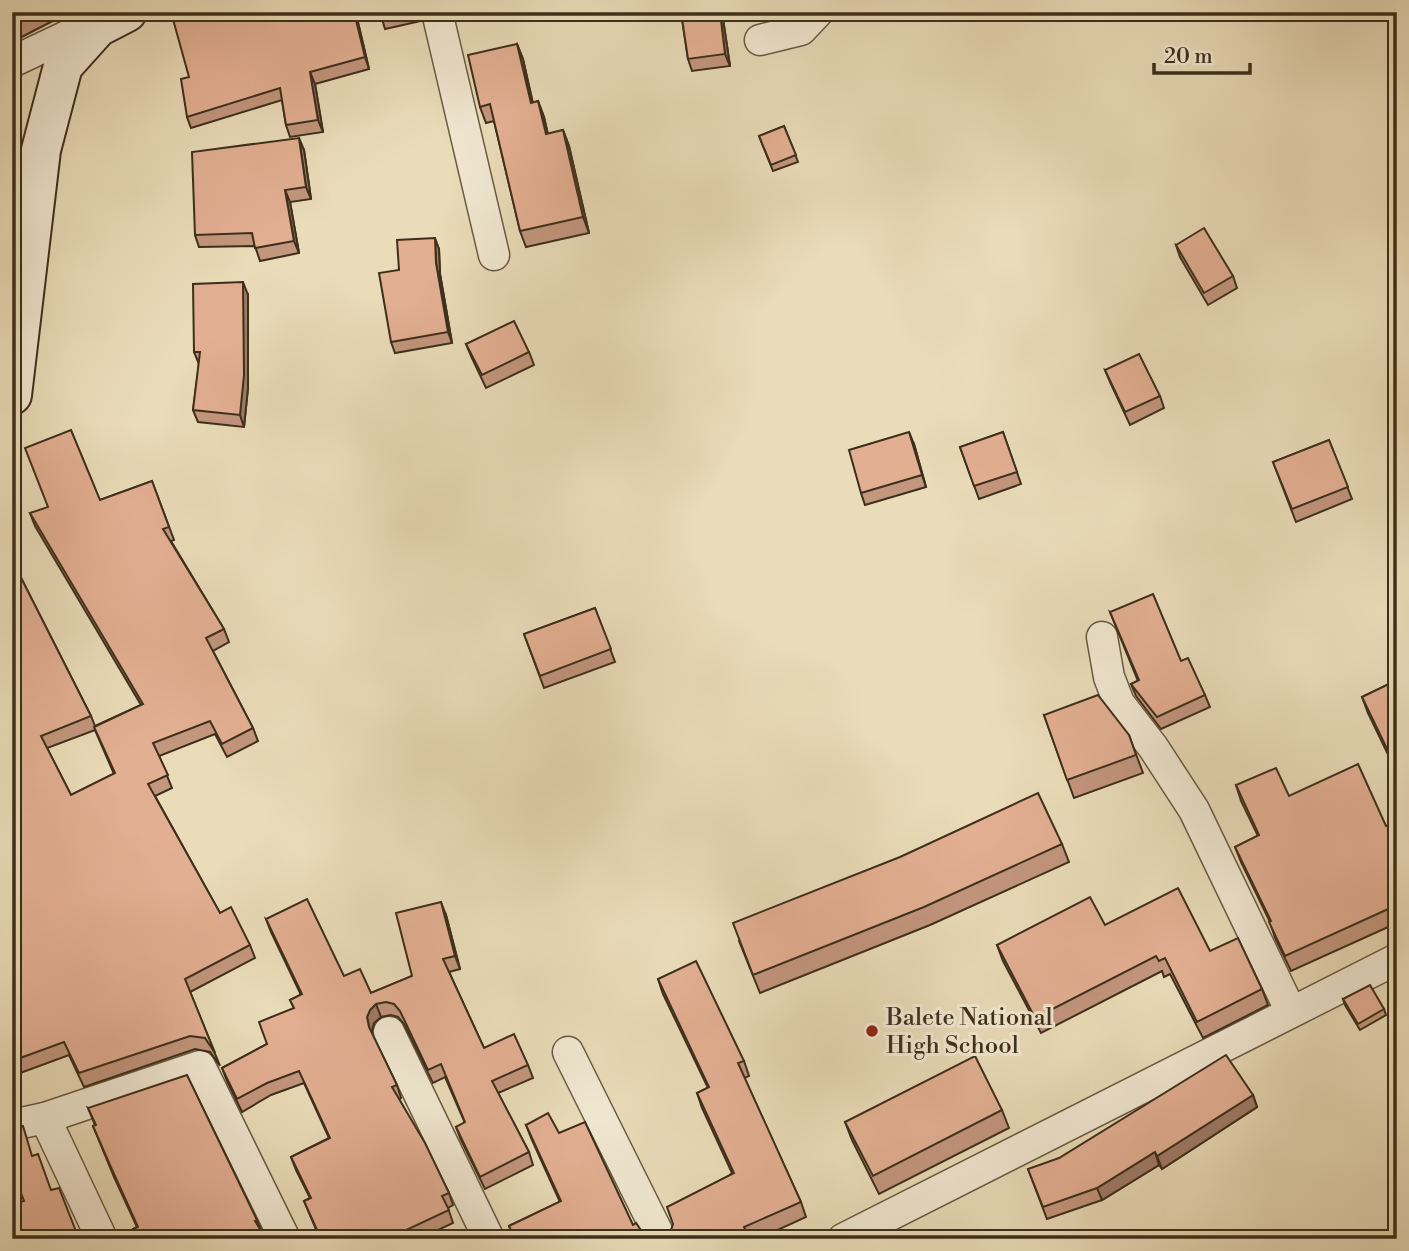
<svg xmlns="http://www.w3.org/2000/svg" width="1409" height="1251" font-family="'Libre Bodoni',serif">
	<style>
		.lines { fill: none; stroke-linecap: round; stroke-linejoin: round }
		.street-casing { stroke: #685a42; stroke-width: 33 }
		.secondary-casing { stroke: #3d2f1b; stroke-width: 42 }
		.street { stroke: #f1e8d2; stroke-width: 30 }
		.secondary { stroke: #f1e8d2; stroke-width: 38 }
		.wall { fill: #c3967e; stroke: #3d2f1b; stroke-width: 2; fill-rule: evenodd }
		.shaded-wall { fill: #9f7a67; stroke: #3d2f1b; stroke-width: 2 }
		.building { fill: #e3af93; stroke: #3d2f1b; stroke-width: 2 }
		.poi-dot { fill: #8f2418; stroke: #f1e8d2; stroke-width: 2.5 }
		.labels { text-anchor: middle; stroke-width: 6; stroke-linejoin: round; paint-order: stroke }
		.poi-label { font-size: 24px; fill: #3d2f1b; stroke: #f1e8d2; text-anchor: start }
	</style>
	<rect width="100%" height="100%" fill="#eadcb9"/>
	<filter id="stains"><feTurbulence type="fractalNoise" baseFrequency=".00286" numOctaves="4"/><feColorMatrix values="0 0 0 0 .2 0 0 0 0 .09 0 0 0 0 .02 0 0 0 .5 -.17"/></filter>
	<radialGradient id="worn" r=".72"><stop offset=".6" stop-color="#630" stop-opacity="0"/><stop offset="1" stop-color="#630" stop-opacity=".3"/></radialGradient>
	<g class="lines">
		<g class="street-casing">
			<g id="street">
				<path d="M437 12 494 255"/>
				<path d="M760 40 801 30 818 12"/>
				<path d="M12 62 69 35 98 27"/>
				<path d="M1102 637 1109 677 1119 703 1153 747 1194 810 1291 1012"/>
				<path d="M389 1032 489 1239"/>
				<path d="M568 1052 661 1239"/>
				<path d="M45 1118 102 1239"/>
				<path d="M12 1125 45 1118 200 1066 285 1239"/>
				<path d="M843 1239 1397 959"/>
			</g>
		</g>
		<g class="secondary-casing">
			<path id="secondary" d="M12 395 41 150 63 66 98 27 127 12"/>
		</g>
		<use href="#street" class="street"/>
		<use href="#secondary" class="secondary"/>
	</g>
	<g class="wall">
		<path d="M12 12H70L12 42Z"/>
		<path d="M380 12H421V21L385 29Z"/>
		<path d="M460 12H487L463 18Z"/>
		<path d="M626 12H641L628 18Z"/>
		<path d="M681 12H722L730 66 692 71 688 59Z"/>
		<path d="M357 18 369 69 315 84 323 132 290 137 286 125 282 100 191 128 187 117 189 77 300 19Z"/>
		<path d="M517 44 523 59 533 103 538 101 544 117 548 134 563 130 569 146 589 233 526 247 520 231 494 121 486 123 480 107Z"/>
		<path d="M784 126 798 162 773 171 759 136Z"/>
		<path d="M304 150 311 199 290 202 299 253 260 261 255 246 199 247 195 235Z"/>
		<path d="M1176 245 1233 276 1237 288 1208 305 1180 257Z"/>
		<path d="M439 249 440 274 452 343 395 353 391 342 399 270Z"/>
		<path d="M248 295V388L244 427 198 422 193 410 199 364 194 352Z"/>
		<path d="M466 344 529 352 534 365 486 388 471 356Z"/>
		<path d="M1105 370 1160 396 1164 408 1130 425 1110 382Z"/>
		<path d="M1003 432 1021 484 979 499 960 447Z"/>
		<path d="M1329 440 1352 499 1296 522 1273 462Z"/>
		<path d="M914 444 926 487 865 505 861 493Z"/>
		<path d="M152 481 174 540 171 541 224 629 229 642 213 651 253 728 258 741 227 757 215 734 159 756 172 788 155 796 220 913 250 945 255 958 190 992 220 1066 210 1052 195 1049 84 1087 69 1055 12 1076V560L91 716 95 726 141 705 35 526 30 513 100 500ZM95 730 114 774 71 795 47 748Z"/>
		<path d="M595 608 615 662 544 688 524 634Z"/>
		<path d="M1110 612 1181 661 1205 695 1210 707 1161 729 1136 696 1131 684 1138 681Z"/>
		<path d="M1397 680V768L1395 769 1368 713 1362 697Z"/>
		<path d="M1044 715 1129 735 1143 773 1074 798Z"/>
		<path d="M1236 785 1289 796 1386 826 1397 837V923L1291 971 1275 938 1270 922 1241 862 1235 847 1258 836 1241 801Z"/>
		<path d="M1062 844 1069 862 930 925 760 993 739 941Z"/>
		<path d="M446 915 460 969 449 972 484 1048 528 1065 533 1078 498 1093 529 1152 533 1165 485 1189 461 1140 456 1127 465 1123 445 1077 433 1083 404 1024 398 1017 391 1015 381 1017 374 1023 372 1030V1035L397 1085 401 1098 399 1099 449 1193 453 1205 448 1208 453 1223 419 1239H320L304 1201 310 1198 296 1170 291 1157 329 1138 304 1083 271 1095 242 1112 227 1081 222 1068 267 1044 294 1008 290 1000 301 995 271 932 266 919 344 976 371 993 412 976Z"/>
		<path d="M1105 925 1210 951 1262 989 1268 1005 1203 1038 1170 974 1164 977 1162 971 1041 1033 1003 961 997 945Z"/>
		<path d="M658 979 744 1061 749 1076 744 1078 801 1202 806 1217 758 1239H665L732 1173 702 1108 697 1093 708 1088 663 994Z"/>
		<path d="M1343 999 1384 1009 1386 1015 1360 1030 1345 1005Z"/>
		<path d="M1253 1095 1257 1107 1162 1169 1159 1165 1102 1200 1047 1219 1028 1169Z"/>
		<path d="M88 1108 257 1220 262 1232 266 1239H136L133 1229 137 1227 114 1177 98 1138 93 1126 95 1125Z"/>
		<path d="M1002 1110 1009 1128 879 1194 852 1140 845 1122Z"/>
		<path d="M526 1125 559 1133 633 1225 647 1239H514L509 1226 560 1202 532 1140Z"/>
	</g>
	<g class="shaded-wall">
		<path d="M354 12 357 18 369 69 365 57Z"/>
		<path d="M720 12H722L730 66 725 54Z"/>
		<path d="M517 44 523 59 536 119 531 103Z"/>
		<path d="M310 72 315 84 323 132 318 120Z"/>
		<path d="M538 101 544 117 551 150 546 134Z"/>
		<path d="M563 130 569 146 589 233 583 217Z"/>
		<path d="M299 138 304 150 311 199 306 187Z"/>
		<path d="M285 190 290 202 299 253 294 241Z"/>
		<path d="M435 238 439 249 440 274 452 343 448 332 436 263Z"/>
		<path d="M243 282 248 295V388L244 427 240 415Z"/>
		<path d="M909 432 914 444 926 487 922 475Z"/>
		<path d="M441 902 446 915 460 969 455 956Z"/>
		<path d="M376 1004 381 1017 374 1023 372 1030 373 1040 369 1027 367 1017 370 1010Z"/>
		<path d="M1253 1095 1257 1107 1162 1169 1157 1156Z"/>
		<path d="M1155 1152 1159 1165 1102 1200 1097 1188Z"/>
	</g>
	<g class="building">
		<path d="M12 12H38L12 26Z"/>
		<path d="M171 12H297L299 20 328 12H354L365 57 310 72 318 120 286 125 280 88 187 117 181 79 189 77Z"/>
		<path d="M380 12H402L381 17Z"/>
		<path d="M681 12H720L725 54 688 59Z"/>
		<path d="M517 44 531 103 538 101 546 134 563 130 583 217 520 231 490 104 480 107 468 55Z"/>
		<path d="M784 126 796 155 771 165 759 136Z"/>
		<path d="M299 138 306 187 285 190 294 241 255 248 252 233 195 235 192 152Z"/>
		<path d="M1204 228 1233 276 1204 293 1176 245Z"/>
		<path d="M435 238 436 263 448 332 391 342 379 273 399 270 397 240Z"/>
		<path d="M243 282 244 375 240 415 193 410 200 352H194L193 284Z"/>
		<path d="M514 321 529 352 482 375 466 344Z"/>
		<path d="M1139 354 1160 396 1125 412 1105 370Z"/>
		<path d="M71 430 100 500 152 481 169 527 163 529 224 629 206 638 253 728 222 744 210 721 153 743 168 775 148 784 220 913 231 907 250 945 185 979 215 1053 205 1038 190 1036 79 1073 64 1042 12 1061V560L91 716 41 736 71 795 115 773 94 727 143 704 30 513 48 507 25 448Z"/>
		<path d="M909 432 922 475 861 493 849 450Z"/>
		<path d="M1003 432 1017 472 974 486 960 447Z"/>
		<path d="M1329 440 1348 487 1292 509 1273 462Z"/>
		<path d="M1153 594 1181 661 1188 658 1205 695 1157 717 1131 684 1139 680 1110 612Z"/>
		<path d="M595 608 611 649 540 676 524 634Z"/>
		<path d="M1397 680V749L1389 753 1362 697Z"/>
		<path d="M1098 695 1129 735 1136 755 1067 780 1044 715Z"/>
		<path d="M1358 764 1386 826 1391 824 1397 837V905L1285 956 1269 922 1271 921 1235 847 1259 835 1236 785 1276 768 1289 796Z"/>
		<path d="M1038 793 1062 844 924 907 753 975 733 923 900 857Z"/>
		<path d="M1178 888 1210 951 1238 938 1262 989 1197 1022 1165 958 1159 961 1156 956 1035 1018 997 945 1090 897 1105 925Z"/>
		<path d="M307 899 344 976 360 969 371 993 412 976 396 913 441 902 455 956 443 959 484 1048 514 1034 528 1065 492 1081 529 1152 480 1177 456 1127 465 1122 441 1064 428 1070 400 1011 394 1004 386 1002 376 1004 370 1010 367 1017 369 1027 397 1085 392 1087 425 1143 449 1193 442 1196 449 1210 387 1239H321L304 1201 311 1198 291 1157 330 1138 299 1071 267 1083 237 1099 222 1068 267 1044 259 1022 294 1008 290 1000 302 994 266 919Z"/>
		<path d="M696 961 744 1061 738 1063 801 1202 744 1227 747 1233 736 1239H665L670 1233 673 1224 667 1207 734 1173 697 1093 709 1087 658 979Z"/>
		<path d="M1370 985 1384 1009 1358 1024 1343 999Z"/>
		<path d="M1226 1055 1253 1095 1157 1156 1155 1152 1097 1188 1043 1207 1028 1169 1059 1158Z"/>
		<path d="M975 1056 1002 1110 873 1176 845 1122Z"/>
		<path d="M187 1075 257 1220 255 1221 266 1239H138L133 1229 138 1227 110 1165 93 1126 96 1125 88 1108Z"/>
		<path d="M548 1113 559 1133 585 1122 633 1225 636 1223 647 1239H515L509 1226 561 1201 526 1125Z"/>
		<path d="M23 1126 32 1156 38 1154 51 1190 59 1188 79 1239H12V1205L24 1201 12 1170V1127Z"/>
	</g>
	<circle class="poi-dot" cx="872" cy="1031" r="7"/>
	<g class="labels">
		<g class="poi-label">
			<text x="886" y="1025">Balete National<tspan x="886" dy="28">High School</tspan></text>
		</g>
	</g>
	<rect width="1409" height="1251" fill="none" stroke="#eadcb9" stroke-width="42"/>
	<rect x="14" y="14" width="1381" height="1223" fill="none" stroke="#3d2f1b" stroke-width="3.5"/>
	<rect x="21" y="21" width="1367" height="1209" fill="none" stroke="#3d2f1b" stroke-width="2"/>
	<path d="M1154 63v10h96v-10" fill="none" stroke="#3d2f1b" stroke-width="3.5"/>
	<text x="1164" y="63" font-size="21" fill="#3d2f1b" stroke="#f1e8d2" stroke-width="5" paint-order="stroke">20 m</text>
	<rect width="100%" height="100%" filter="url(#stains)"/>
	<rect width="100%" height="100%" fill="url(#worn)"/>
</svg>
